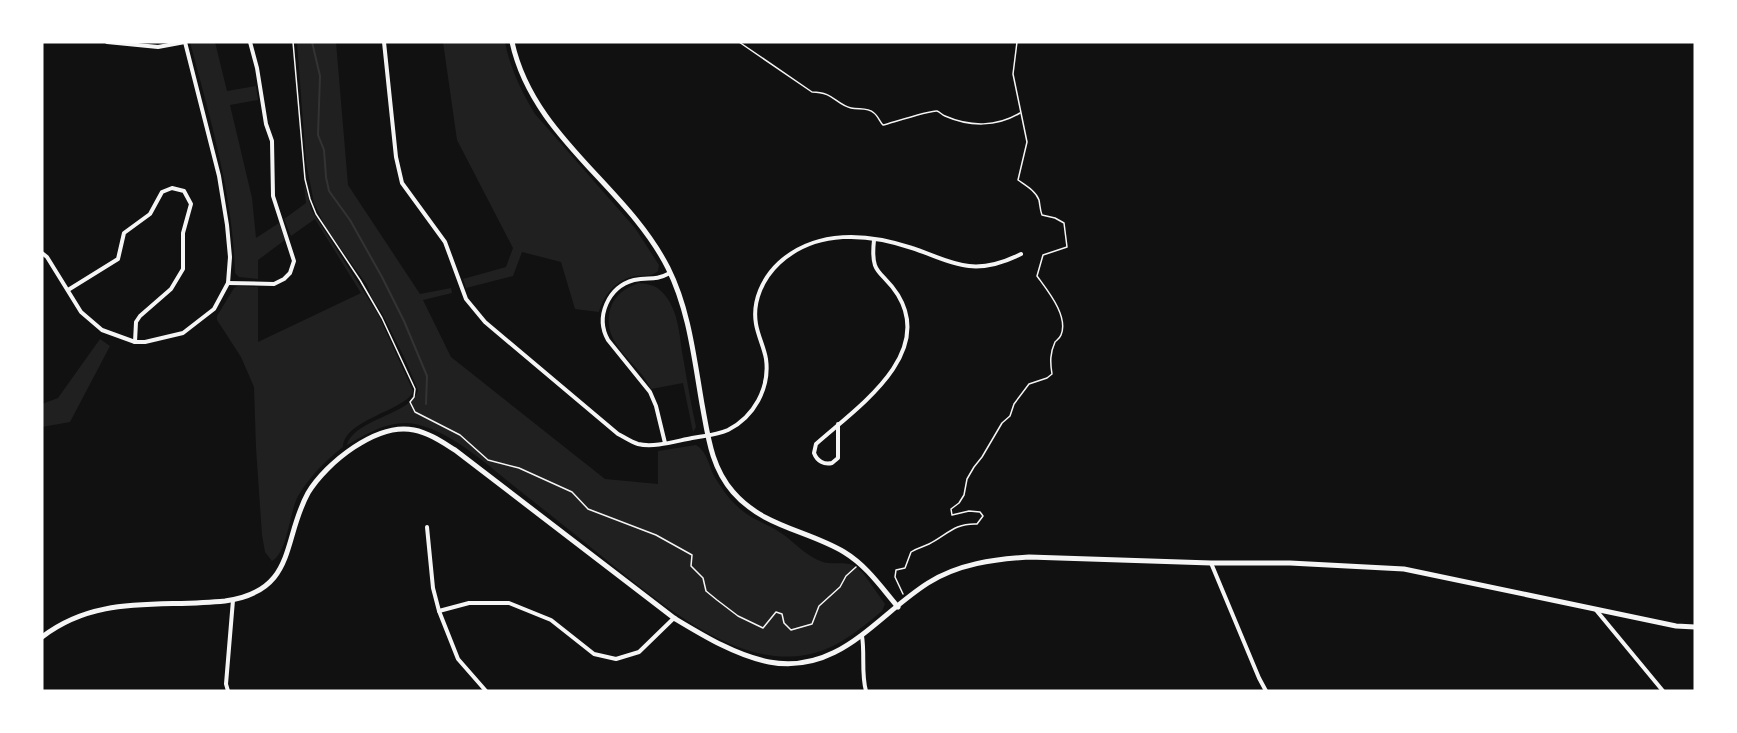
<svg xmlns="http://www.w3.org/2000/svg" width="1737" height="733" font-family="'Varela Round',sans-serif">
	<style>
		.green { fill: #202020 }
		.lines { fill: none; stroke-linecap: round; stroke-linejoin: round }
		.stream { stroke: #333; stroke-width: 2 }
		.path { stroke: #f5f5f5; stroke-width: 1.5 }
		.minor { stroke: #f5f5f5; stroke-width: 4 }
		.tertiary { stroke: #f5f5f5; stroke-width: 5 }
	</style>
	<rect width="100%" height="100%" fill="#111"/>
	<g class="green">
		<path d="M190 42H215L227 91 256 86 258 100 230 105 252 198 256 238 279 223 285 240 258 260V279L239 277 235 273C233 194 210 118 190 42Z"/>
		<path d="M297 42H336L348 185 420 294 451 288 452 293 423 300 451 357 605 479 658 484V451L696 445C707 451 709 466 714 476 721 487 728 498 737 506 750 519 766 523 781 533 796 543 805 556 823 562 833 565 845 561 855 566L863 573 885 604 882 611C859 630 836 650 805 655 783 659 759 655 738 647 691 629 649 594 610 563 575 534 539 506 504 478 479 457 439 424 406 423 384 423 366 434 347 445 354 419 413 414 418 390L404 357 382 313 372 298 367 285 326 228 314 203 306 162Z"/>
		<path d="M443 42H505C510 68 521 91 535 114L635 228 659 265 658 271C651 277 645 275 635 276 617 279 603 295 599 312L575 309 561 262 522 252 513 276 466 288 463 279 506 267 513 248 457 140Z"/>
		<path d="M304 183 312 211 378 314 413 391C408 410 344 419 343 447 325 461 310 476 298 496 289 513 288 552 272 561L265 552 262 535 256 448 254 387 241 357 217 320V316L234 288 238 286 258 287V342L361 293 315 219 291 236 284 219 306 203Z"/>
		<path d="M639 283C648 284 655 285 661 291 679 308 679 335 683 357 687 381 691 404 696 427L693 432 683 383 651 389C638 361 601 345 610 310 614 295 625 288 639 283Z"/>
		<path d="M100 339 110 346 70 422 42 427V404L58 398Z"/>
	</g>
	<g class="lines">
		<path class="stream" d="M312 42 320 76 318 135 324 150 326 177 329 191 350 220 382 277 404 321 427 376 426 404"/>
		<g class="path">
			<path d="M293 42 305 179 310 199 316 214 360 280 382 318 415 389 414 397 410 402 415 412 460 435 488 460 519 468 572 492 588 509 656 535 692 555 691 566 703 578 706 591 717 600 738 616 763 628 776 612 782 614 784 623 791 630 812 624 819 606 840 587 846 576 856 567"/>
			<path d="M739 42 812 92C834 92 835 104 851 108 859 110 867 107 874 113 878 116 880 122 883 125 891 123 931 110 937 111 940 112 942 115 945 116 970 127 997 127 1020 113"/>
			<path d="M903 594 895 577 896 570 905 568 911 552C917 548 923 547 929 544 947 535 954 523 977 524L983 516 980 512 969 511 952 515 951 509 959 503 964 495 967 479 974 467 982 457 1002 423 1010 416 1014 404 1029 384 1047 378 1052 374C1050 362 1050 353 1055 342 1057 340 1060 338 1061 335 1069 316 1047 290 1037 276L1043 255 1067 247 1064 223 1055 218 1042 215C1040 210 1040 205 1039 200 1036 191 1025 185 1018 180L1027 142 1013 74 1017 42"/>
		</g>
		<g class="minor">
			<path d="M107 42 158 47 185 42"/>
			<path d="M384 42 396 157 402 183 445 242 466 299 485 322 618 434C624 437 631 442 638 444 654 448 676 441 692 438 704 436 717 435 728 430 754 417 770 388 766 359 764 347 758 336 756 324 752 301 763 278 779 263 816 229 868 233 912 248 931 254 949 264 969 266 987 268 1005 262 1021 254"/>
			<path d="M42 253 47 257 81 312 102 330 135 342H145L183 333 214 309 228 283 230 257 227 225 219 176 185 42"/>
			<path d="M228 283 274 284 284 279 290 273 294 261 273 196 272 141 266 124 257 68 250 42"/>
			<path d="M68 290 118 259 124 233 150 214 162 192 172 188 184 191 191 204 183 233V269L171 289 140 316 136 322 135 342"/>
			<path d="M838 424V458L832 463C824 465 817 461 814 453L816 444C855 409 935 356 898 295 882 269 870 277 874 240"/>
			<path d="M665 443 656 406 650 392 608 340C595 317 608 287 634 280 649 276 653 282 670 273"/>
			<path d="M427 527 433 588 439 611 458 659 486 691"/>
			<path d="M1211 563 1259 678 1266 691"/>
			<path d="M1596 610 1663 691"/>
			<path d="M439 611 469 603H509L551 620 594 654 616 659 639 652 674 618"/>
			<path d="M862 636C865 654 861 674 866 691"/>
			<path d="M228 691 226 684 233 600"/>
		</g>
		<g class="tertiary">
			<path d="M512 42C533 138 626 185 668 268 689 310 694 358 702 404 708 436 711 467 733 492 763 527 807 530 844 552 867 566 881 587 898 607"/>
			<path d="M42 637C98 594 159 608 225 601 297 591 282 540 308 493 326 463 377 422 414 430 429 433 442 442 455 450L674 618C704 636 735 655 769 662 839 675 876 616 928 583 958 564 994 559 1029 557L1211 563H1290L1404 569 1676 626 1695 627"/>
		</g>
	</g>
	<rect width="1737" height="733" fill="none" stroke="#ffffff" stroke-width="87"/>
</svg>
